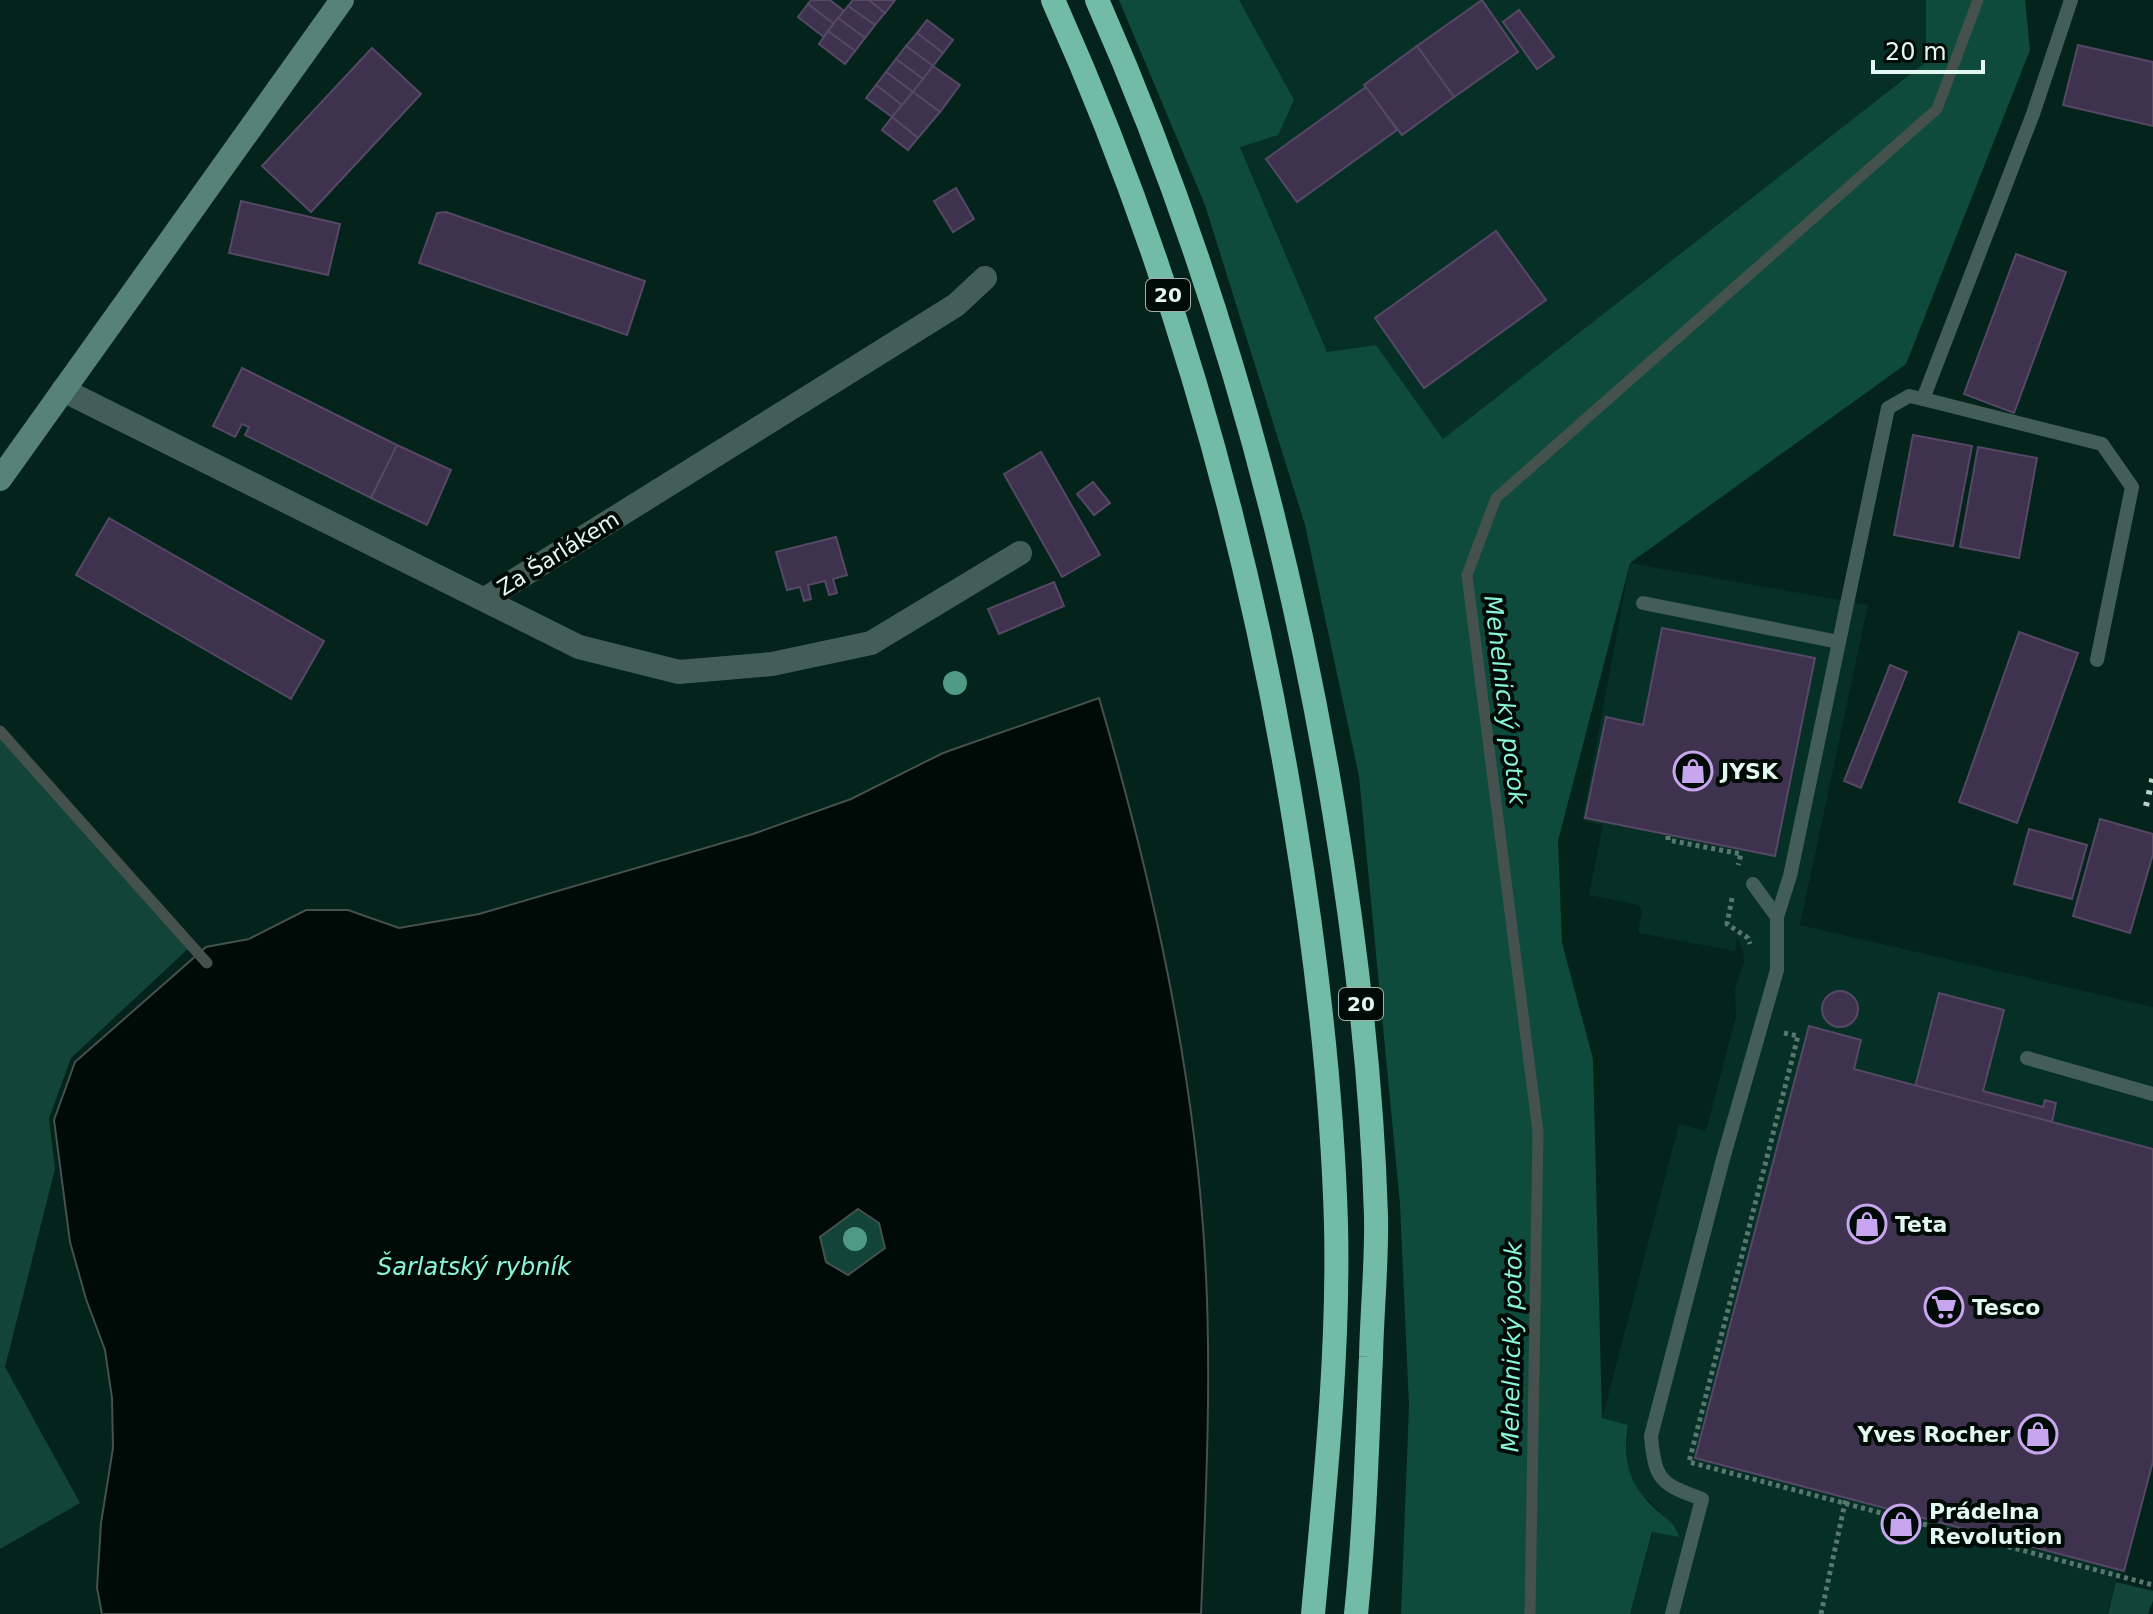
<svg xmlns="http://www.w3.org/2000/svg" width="2153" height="1614" font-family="'DejaVu Sans',sans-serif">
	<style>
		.built { fill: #062f26 }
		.green { fill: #134438 }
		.forest { fill: #0f4b3d }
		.water { fill: #000a06; stroke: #44514c; stroke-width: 2; fill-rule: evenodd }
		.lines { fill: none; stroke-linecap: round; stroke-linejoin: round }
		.stream { stroke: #44514c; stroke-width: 11 }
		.building { fill: #3f324e; stroke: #554865; stroke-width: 2 }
		.path { stroke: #5a776f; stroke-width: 5; stroke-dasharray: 4 4; stroke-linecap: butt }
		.lane { stroke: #435e56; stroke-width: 14 }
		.street { stroke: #435e56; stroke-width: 24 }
		.secondary { stroke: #568376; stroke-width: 24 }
		.highway { stroke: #72bba6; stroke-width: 24 }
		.rail { stroke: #bbd3cb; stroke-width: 6; stroke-dasharray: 4 8; stroke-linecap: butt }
		.tree { fill: #4f9985 }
		.labels { text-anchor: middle; stroke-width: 8; stroke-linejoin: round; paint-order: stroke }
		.shield { fill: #000a06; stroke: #9eb1aa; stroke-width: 2 }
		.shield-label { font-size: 20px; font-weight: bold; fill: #e2f8f1 }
		.street-label { font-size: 22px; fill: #e2f8f1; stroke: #000a06 }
		.poi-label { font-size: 22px; font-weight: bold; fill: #e2f8f1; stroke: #000a06; text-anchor: start }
		.water-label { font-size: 24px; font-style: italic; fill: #8af6d9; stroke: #000a06 }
	</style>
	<rect width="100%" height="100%" fill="#03231b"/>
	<g class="built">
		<path d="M1239 0H1926V62L1443 439 1376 345 1327 352 1240 146Z"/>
		<path d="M1630 563 1868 605 1800 925 2153 1007V1446L2107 1614H1630L1653 1532 1679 1536 1677 1528 1638 1491 1626 1464 1628 1425 1602 1419 1679 1124 1706 1131 1736 1016 1735 989 1744 962 1743 950 1737 937 1735 951 1638 933 1642 910 1638 905 1589 895 1603 825 1582 821Z"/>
	</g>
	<g class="green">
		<path d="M0 737 191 946 71 1058 49 1118 55 1169 5 1367 80 1503 0 1549Z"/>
		<path d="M858 1209 879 1223 885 1248 849 1276 826 1262 819 1236Z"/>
		<path d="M2116 1582 2153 1591V1601L2148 1614H2108Z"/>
	</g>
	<path class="forest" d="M1119 0H1239L1294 100 1278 135 1240 147 1327 352 1376 345 1443 439 1926 62V0H2025L2030 50 1906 364 1630 563 1558 841 1562 943 1593 1059 1602 1418 1628 1425C1622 1465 1630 1487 1661 1514 1670 1521 1677 1526 1679 1537L1652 1532 1630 1614H1401L1409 1406 1400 1204 1359 776 1305 525 1205 205Z"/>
	<path class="water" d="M1099 698C1152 879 1194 1067 1205 1256 1212 1375 1206 1495 1201 1614H102L97 1588 101 1523 113 1448 112 1398 105 1350 86 1299 70 1242 54 1120 75 1062 206 947 249 939 306 910H348L399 928 479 914 753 834 851 799 943 753ZM858 1209 879 1223 885 1248 848 1275 826 1262 820 1237Z"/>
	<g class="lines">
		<g class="stream">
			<path d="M0 731 207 963"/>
			<path d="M1530 1614 1538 1132 1467 575 1496 498 1937 109 1978 0"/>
		</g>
	</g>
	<g class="building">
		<path d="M811 0H830L844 11 834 24 808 4Z"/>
		<path d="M853 0H869L885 13 875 25 848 6Z"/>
		<path d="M869 0H895L885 13Z"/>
		<path d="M1482 0 1518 52 1454 97 1417 46Z"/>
		<path d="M808 4 834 24 824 37 798 17Z"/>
		<path d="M848 6 875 25 865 38 838 18Z"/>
		<path d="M1519 10 1554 57 1537 69 1503 22Z"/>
		<path d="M838 18 865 38 855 51 828 31Z"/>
		<path d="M927 20 953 40 943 53 917 33Z"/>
		<path d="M828 31 855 51 845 64 819 44Z"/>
		<path d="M917 33 943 53 933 66 906 46Z"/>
		<path d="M2078 45 2153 62V126L2063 105Z"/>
		<path d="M906 46 933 66 923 79 896 59Z"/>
		<path d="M1417 46 1454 97 1402 135 1364 85Z"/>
		<path d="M372 48 421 94 311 212 262 166Z"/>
		<path d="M896 59 923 79 913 92 886 72Z"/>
		<path d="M933 66 960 85 940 112 913 92Z"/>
		<path d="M886 72 913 92 902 105 876 85Z"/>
		<path d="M876 85 902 105 892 117 866 98Z"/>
		<path d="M1366 87 1397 130 1297 202 1266 159Z"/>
		<path d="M913 92 940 112 918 138 892 117Z"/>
		<path d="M892 117 918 138 908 150 882 130Z"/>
		<path d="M956 188 974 219 953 232 934 201Z"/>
		<path d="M241 201 340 224 328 275 229 253Z"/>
		<path d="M446 212 645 281 627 335 419 263 437 213Z"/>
		<path d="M1496 231 1546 300 1424 388 1375 318Z"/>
		<path d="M2016 254 2066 272 2014 413 1964 394Z"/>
		<path d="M242 368 397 445 371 498 245 435 249 427 242 424 235 437 213 426Z"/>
		<path d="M1913 435 1972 446 1953 546 1894 535Z"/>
		<path d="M397 445 451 470 427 525 371 498Z"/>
		<path d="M1978 447 2037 458 2019 558 1960 547Z"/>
		<path d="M1041 452 1100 555 1062 577 1004 474Z"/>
		<path d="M1093 482 1110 503 1094 515 1077 494Z"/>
		<path d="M109 518 324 641 291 699 76 575Z"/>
		<path d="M836 537 847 575 833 579 837 593 829 595 825 581 808 585 811 599 804 601 800 587 787 590 776 552Z"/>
		<path d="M1054 582 1064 606 999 634 988 609Z"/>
		<path d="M1662 628 1815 658 1775 856 1585 818 1606 717 1643 725Z"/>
		<path d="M2019 632 2078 653 2017 823 1959 802Z"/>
		<path d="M1890 665 1907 672 1861 788 1844 781Z"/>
		<path d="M2100 819 2153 834V854L2130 933 2073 916Z"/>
		<path d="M2029 829 2087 845 2072 899 2014 884Z"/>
		<circle cx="1840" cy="1009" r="18"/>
		<path d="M1939 993 2004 1010 1983 1091 2043 1107 2045 1100 2056 1103 2052 1122 1915 1087Z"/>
		<path d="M1809 1026 1861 1040 1854 1069 2153 1149V1461L2124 1571 1695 1458Z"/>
	</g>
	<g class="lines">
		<g class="path">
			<path d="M1668 836V840L1741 854 1738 865"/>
			<path d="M1732 898 1727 924 1748 938 1750 944"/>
			<path d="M1784 1033 1798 1036 1689 1462 2153 1585"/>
			<path d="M1821 1614 1846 1498"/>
		</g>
		<g class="lane">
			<path d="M1923 399 2102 444 2132 487 2097 660"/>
			<path d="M1643 603 1839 642"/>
			<path d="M1777 917 1790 876 1888 408 1909 396 1923 399 2033 114 2071 0"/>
			<path d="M2027 1058 2153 1094"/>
			<path d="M1672 1614 1702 1499C1661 1484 1655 1481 1651 1436L1723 1159 1777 970V917L1753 884"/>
		</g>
		<g class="street">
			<path d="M63 390 579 647 679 672 772 664 871 643 1020 553"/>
			<path d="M485 599 956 305 985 278"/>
		</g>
		<path class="secondary" d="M0 479 342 0"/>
		<g class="highway">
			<path d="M1053 0C1171 263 1248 535 1294 819 1316 953 1332 1088 1336 1224 1339 1354 1325 1485 1313 1614"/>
			<path d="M1097 0C1211 258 1288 533 1334 811 1356 945 1372 1080 1376 1216 1377 1263 1372 1310 1371 1357 1367 1443 1365 1529 1356 1614"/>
		</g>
		<path class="rail" d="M2146 806 2153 776"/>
	</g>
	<g class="tree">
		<circle cx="955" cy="683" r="12"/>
		<circle cx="855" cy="1239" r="12"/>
	</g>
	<defs>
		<g id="shop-ring" transform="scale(2)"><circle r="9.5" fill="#000a06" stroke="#c7a6ef" stroke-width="1.5"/><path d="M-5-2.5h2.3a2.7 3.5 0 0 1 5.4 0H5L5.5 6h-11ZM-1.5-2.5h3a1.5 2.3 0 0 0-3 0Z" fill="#c7a6ef"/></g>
		<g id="supermarket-ring" transform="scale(2)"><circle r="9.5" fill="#000a06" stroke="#c7a6ef" stroke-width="1.5"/><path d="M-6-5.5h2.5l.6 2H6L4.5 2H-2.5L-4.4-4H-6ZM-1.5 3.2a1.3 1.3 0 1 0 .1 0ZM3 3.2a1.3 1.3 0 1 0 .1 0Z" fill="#c7a6ef"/></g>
	</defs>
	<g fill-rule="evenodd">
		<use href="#shop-ring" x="1693" y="771"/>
		<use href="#shop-ring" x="1867" y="1224"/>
		<use href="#supermarket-ring" x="1944" y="1307"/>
		<use href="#shop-ring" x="2038" y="1434"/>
		<use href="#shop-ring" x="1901" y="1524"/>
	</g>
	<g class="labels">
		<g class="shield">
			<rect x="1146" y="279" width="44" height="32" rx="6"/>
			<rect x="1339" y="988" width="44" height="32" rx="6"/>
		</g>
		<g class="shield-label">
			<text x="1168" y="302">20</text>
			<text x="1361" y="1011">20</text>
		</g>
		<g class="street-label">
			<text transform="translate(558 553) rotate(-32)" y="8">Za Šarlákem</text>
		</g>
		<g class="poi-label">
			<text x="1721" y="779">JYSK</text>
			<text x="1895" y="1232">Teta</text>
			<text x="1972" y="1315">Tesco</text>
			<text x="2010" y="1442" text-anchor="end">Yves Rocher</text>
			<text x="1929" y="1519">Prádelna<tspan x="1929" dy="25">Revolution</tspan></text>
		</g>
		<g class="water-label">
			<text transform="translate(1505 700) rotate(83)" y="8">Mehelnický potok</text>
			<text x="474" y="1275">Šarlatský rybník</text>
			<text transform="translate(1512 1347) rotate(-89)" y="8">Mehelnický potok</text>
		</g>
	</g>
	<path d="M1873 60v12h110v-12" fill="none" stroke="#e2f8f1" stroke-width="4"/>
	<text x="1885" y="60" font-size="24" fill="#e2f8f1" stroke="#000a06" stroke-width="6" paint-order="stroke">20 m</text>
</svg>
